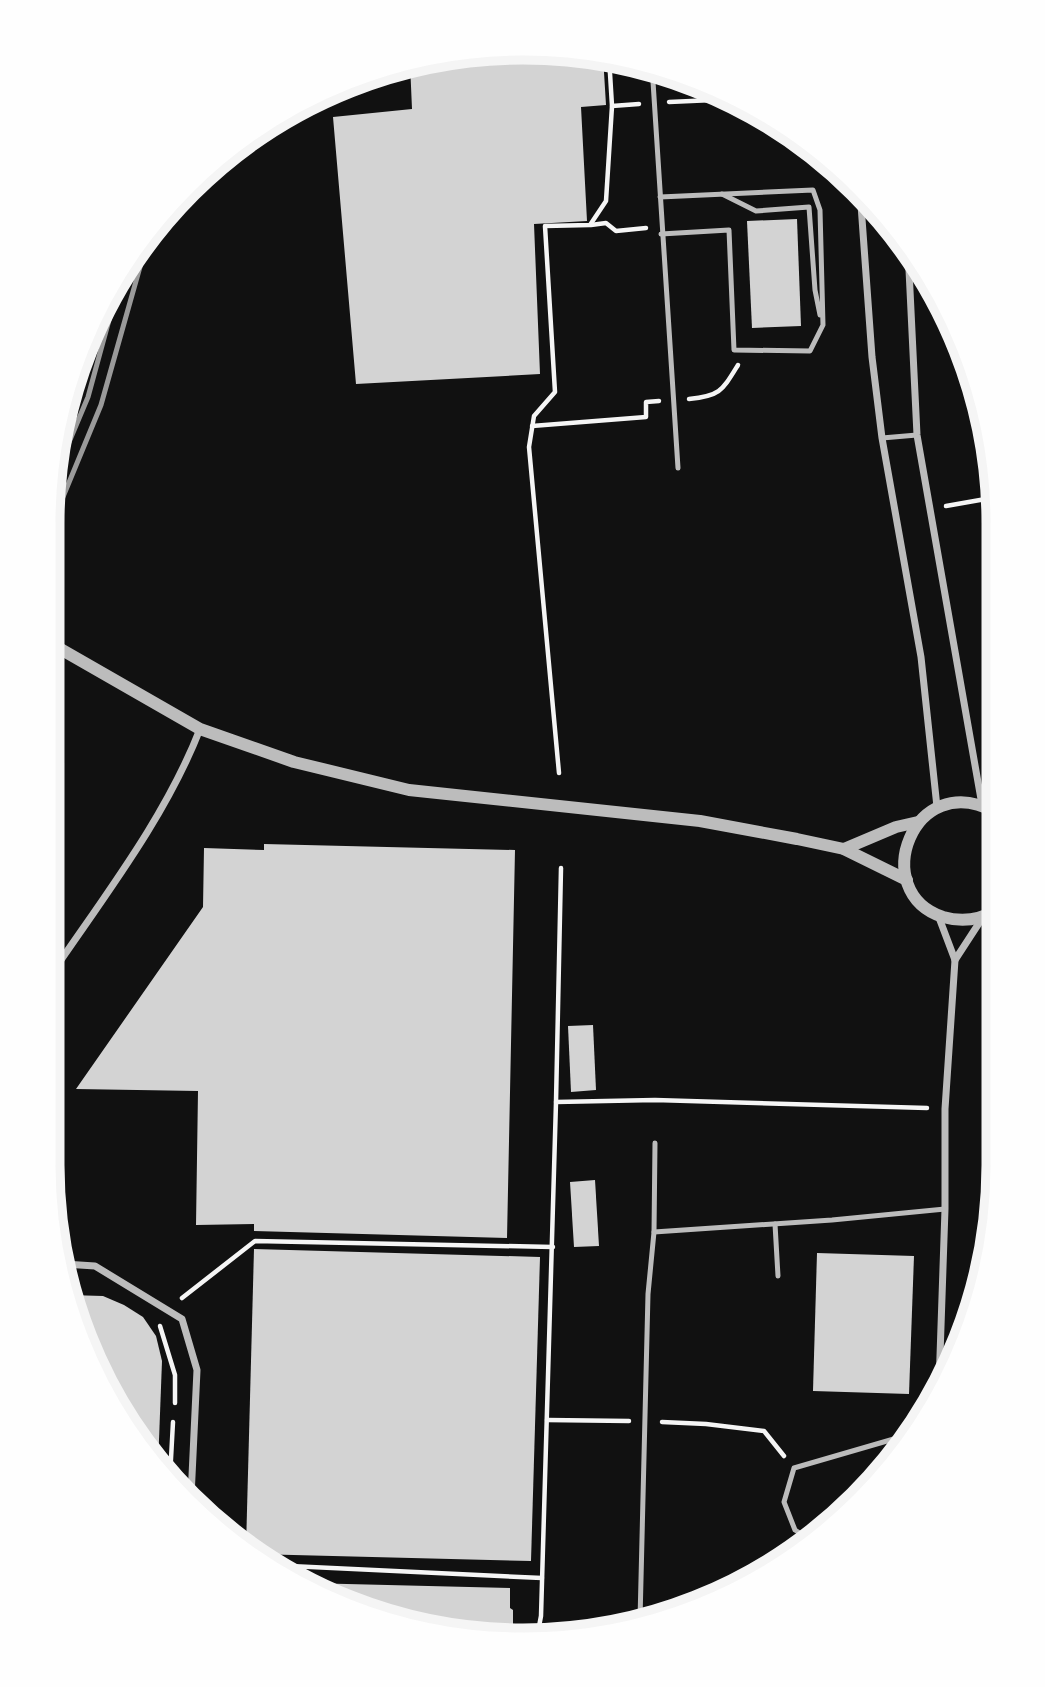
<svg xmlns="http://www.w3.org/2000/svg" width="1045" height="1687" font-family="'Libre Baskerville',serif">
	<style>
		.building { fill: #d3d3d3 }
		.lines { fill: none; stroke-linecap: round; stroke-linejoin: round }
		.path { stroke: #f5f5f5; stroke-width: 4.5 }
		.service { stroke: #bcbcbc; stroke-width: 5 }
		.minor { stroke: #bcbcbc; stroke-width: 7 }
		.tertiary { stroke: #bcbcbc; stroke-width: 12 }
		.rail { stroke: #9a9a9a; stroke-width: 5 }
		.rim { fill: none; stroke: #f5f5f5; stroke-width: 9 }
	</style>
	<rect width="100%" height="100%" fill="#111"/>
	<g class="building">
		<path d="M553 48 603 56 606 105 581 107 587 221 534 224 540 374 356 384 333 117 412 109 410 63 460 51Z"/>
		<path d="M797 219 801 326 752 328 747 221Z"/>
		<path d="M264 844 515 850 507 1238 254 1231V1224L196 1225 198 1091 76 1089 203 907 204 848 264 850Z"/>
		<path d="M593 1025 596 1090 571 1092 568 1026Z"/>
		<path d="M595 1180 599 1246 574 1247 570 1182Z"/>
		<path d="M254 1249 540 1257 531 1561 252 1554 246 1548Z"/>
		<path d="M817 1253 914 1256 909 1394 813 1391Z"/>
		<path d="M69 1295 103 1296 124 1305 143 1317 156 1336 162 1361 158 1466 145 1453 72 1317Z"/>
		<path d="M306 1583 510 1588V1608L513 1610V1638L370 1615Z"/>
	</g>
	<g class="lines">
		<g class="path">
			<path d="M669 102 736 99"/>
			<path d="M612 106 639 104"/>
			<path d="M591 225 606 223 616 231 646 228"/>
			<path d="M689 399C720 396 722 391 738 365"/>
			<path d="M532 426 646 417V402L659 401"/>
			<path d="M946 506 997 497"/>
			<path d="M559 773 529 447 534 416 555 392 545 226 590 225 606 201 612 106 609 57"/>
			<path d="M556 1102 655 1100 927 1108"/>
			<path d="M182 1298 255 1241 553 1247"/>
			<path d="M160 1326 175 1375V1403"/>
			<path d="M547 1420 629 1421"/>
			<path d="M662 1422 706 1424 764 1431 784 1456"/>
			<path d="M170 1477 173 1422"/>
			<path d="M269 1565 542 1578"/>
			<path d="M537 1637 541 1616 556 1102 561 868"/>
		</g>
		<g class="service">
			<path d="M652 66 678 468"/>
			<path d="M722 194 756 211 809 207 815 290 820 315"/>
			<path d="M660 197 813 190 820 210 823 325 810 351 734 350 729 230 661 234"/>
			<path d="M882 438 917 435"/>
			<path d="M775 1224 778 1276"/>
			<path d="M654 1232 832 1220 945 1209"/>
			<path d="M809 1539 795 1530 784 1502 794 1468 911 1434"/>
			<path d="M640 1620 648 1294 654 1232 655 1143"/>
		</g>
		<g class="minor">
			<path d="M860 191 872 357 882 438 921 657 937 807"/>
			<path d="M908 249 917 435 982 805"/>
			<path d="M938 915 955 960 945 1109V1209L939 1385"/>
			<path d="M955 960 983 917"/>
			<path d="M48 979C102 899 165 819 200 729"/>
			<path d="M64 1264 95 1266 182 1319 197 1370 191 1497"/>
		</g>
		<g class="tertiary">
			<path d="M50 643 200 729 294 762 409 790 700 821 797 839 844 849 907 880"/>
			<path d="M844 849 896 827 918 822"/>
			<path d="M995 911C979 920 961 922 943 917 867 892 913 767 995 812"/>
		</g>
		<g class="rail">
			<path d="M51 485 88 397 121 276"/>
			<path d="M51 526 101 405 151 228"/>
		</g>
	</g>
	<path d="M0 0H1045V1687H0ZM523 60H523A463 463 0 0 1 986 523V1165A463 463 0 0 1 523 1628H523A463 463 0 0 1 60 1165V523A463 463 0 0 1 523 60Z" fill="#fefefe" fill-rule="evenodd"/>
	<path class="rim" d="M523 60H523A463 463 0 0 1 986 523V1165A463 463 0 0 1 523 1628H523A463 463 0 0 1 60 1165V523A463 463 0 0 1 523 60Z"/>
</svg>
